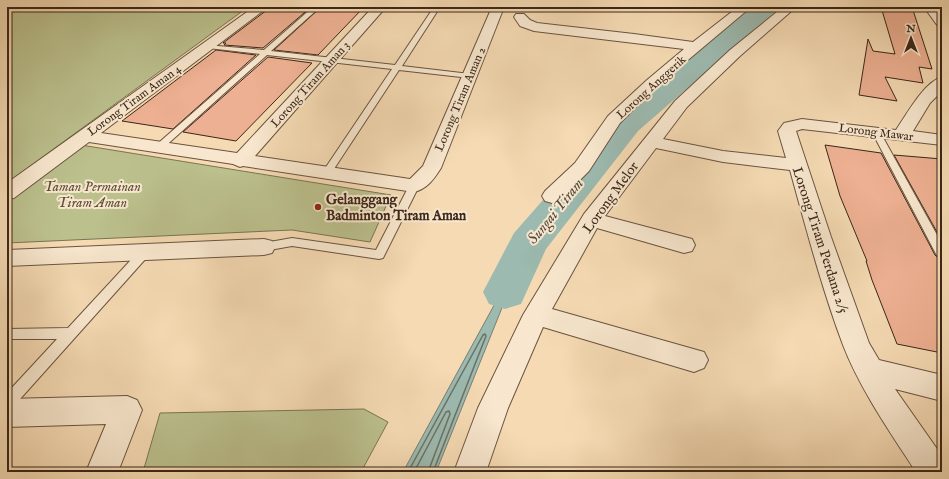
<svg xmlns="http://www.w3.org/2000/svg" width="949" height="479" font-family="'IM FELL English',serif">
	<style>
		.green { fill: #bbc08d; stroke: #7b7453 }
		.water { fill: #9cbab0; stroke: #757f74 }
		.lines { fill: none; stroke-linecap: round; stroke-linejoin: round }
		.shore { stroke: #6c7064; stroke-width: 1.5 }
		.river { fill: #9cbab0; fill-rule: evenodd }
		.building { fill: #edb092; stroke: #3b2719 }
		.service-casing { stroke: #6a5440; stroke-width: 2 }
		.minor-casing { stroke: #6a5440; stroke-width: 2 }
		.service { fill: #f8e7ce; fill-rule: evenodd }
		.minor { fill: #f8e7ce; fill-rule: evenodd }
		.poi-dot { fill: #8f2418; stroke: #f8e7ce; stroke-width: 1.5 }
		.labels { text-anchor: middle; stroke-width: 4; stroke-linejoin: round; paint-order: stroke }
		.far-street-label { font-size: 12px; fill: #3b2719; stroke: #f8e7ce }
		.park-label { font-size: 14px; font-style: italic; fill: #5b4d36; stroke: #f8e7ce }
		.street-label { font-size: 14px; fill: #3b2719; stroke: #f8e7ce }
		.poi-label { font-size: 14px; font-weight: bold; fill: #3b2719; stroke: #f8e7ce; text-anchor: start }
		.water-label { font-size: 15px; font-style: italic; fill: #534c3f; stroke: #f8e7ce }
	</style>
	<rect width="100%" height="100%" fill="#f5dab3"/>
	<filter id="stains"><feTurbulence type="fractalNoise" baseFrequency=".005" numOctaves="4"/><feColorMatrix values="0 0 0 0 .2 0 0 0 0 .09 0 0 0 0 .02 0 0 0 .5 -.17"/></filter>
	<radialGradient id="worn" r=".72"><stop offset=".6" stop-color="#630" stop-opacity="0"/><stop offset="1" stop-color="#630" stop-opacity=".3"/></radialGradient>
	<g class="green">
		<path d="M7 7H248L7 183Z"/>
		<path d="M81 145 391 195 370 242 292 230 7 243V198Z"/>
		<path d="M364 409 388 422 361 472H143L160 413Z"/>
	</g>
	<path class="water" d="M528 243 436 472H403Z"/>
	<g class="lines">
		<g class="shore">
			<path d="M408 472 483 335 485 334 486 336 433 472"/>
			<path d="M414 472 446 412 449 411 450 414 428 472"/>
		</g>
		<path class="river" d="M753 7H778L775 12 638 131 546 249 521 304 505 309 489 304 483 292 514 233 616 117Z"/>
	</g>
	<g class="building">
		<path d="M271 7H311L263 48 224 45 226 43H223Z"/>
		<path d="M321 7H364L318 55 274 50Z"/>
		<path d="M881 7H912L932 69 919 67 923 83 885 77 897 101 859 95 868 39 873 51 895 54Z"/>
		<path d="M216 50 256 55 173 129 122 121Z"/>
		<path d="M268 57 312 63 236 141 183 132Z"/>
		<path d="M825 145 881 153 935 255 938 258 942 259V353L897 344 872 280 866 261H867L840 196Z"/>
		<path d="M894 155 942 159V241Z"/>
	</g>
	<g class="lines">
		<g class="service-casing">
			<g id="service">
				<path d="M313 7H320L271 51 395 65 434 7H440L402 66 470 74 474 76 470 78 399 70 330 175 327 176 322 173 392 69 267 55 161 150H155L153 148 155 146 260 54 208 48 206 47V45L264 50Z"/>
				<path d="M876 129 880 132 942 244V258L938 257 936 254 872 132Z"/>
				<path d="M414 183 419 186 383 258 379 259 292 246 264 251 260 250 258 247 260 244 264 243 292 238 376 250 409 186Z"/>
				<path d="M145 248 149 249 151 252 149 255 12 408 7 410V393L57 339H7V329L68 328 141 249Z"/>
			</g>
		</g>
		<g class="minor-casing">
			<g id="minor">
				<path d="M254 7H268L101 133 237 153 373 7H386L255 156 410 179 423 166 492 7H504L441 168C434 179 427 189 414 192L243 166 240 167 233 164 89 142 14 198 7 199V183Z"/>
				<path d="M738 7H751L657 86 620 123 589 171 559 201 552 203 545 201 542 196 545 191 575 163 608 116 647 80 684 49 534 31 520 26 514 17 516 14H524L530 20 537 23 634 34 693 42Z"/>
				<path d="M783 7H796L740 56 687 107 663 139 723 151 786 158 778 131 784 123 802 119 896 130C907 114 924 82 942 77V91L930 103 913 131 942 135V145L802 129 796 131 831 237 869 343 879 360 942 375V401L895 389 942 456V472H916C890 432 860 389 843 345 822 289 806 228 790 170L723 162 656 148 605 216 692 239 695 245 692 251 684 253 597 228 552 309 704 352 708 360 704 368 694 372 543 327 508 408 486 472H454L478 408 523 315 584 214 675 101 730 50Z"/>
				<path d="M924 7H936L942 14V26L937 25Z"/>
				<path d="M264 239 272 241 275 247 272 253 264 255 7 266V250Z"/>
				<path d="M127 396 137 400 142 410 118 472H86L106 424 7 427V399Z"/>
			</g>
		</g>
		<use href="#service" class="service"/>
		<use href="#minor" class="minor"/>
	</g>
	<circle class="poi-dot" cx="318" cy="207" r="4"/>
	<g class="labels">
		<g class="far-street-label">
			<text transform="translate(310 84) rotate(-48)" y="4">Lorong Tiram Aman 3</text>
			<text transform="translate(651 87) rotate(-42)" y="4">Lorong Anggerik</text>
			<text transform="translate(460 99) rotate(-67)" y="4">Lorong Tiram Aman 2</text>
			<text transform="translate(134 100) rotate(-36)" y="4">Lorong Tiram Aman 4</text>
			<text transform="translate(876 132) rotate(7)" y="4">Lorong Mawar</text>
		</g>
		<g class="park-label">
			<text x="92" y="191">Taman Permainan<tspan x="92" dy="16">Tiram Aman</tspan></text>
		</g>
		<g class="street-label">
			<text transform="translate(610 197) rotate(-54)" y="5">Lorong Melor</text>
			<text transform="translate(821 240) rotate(72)" y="5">Lorong Tiram Perdana 2/5</text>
		</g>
		<g class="poi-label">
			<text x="326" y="204">Gelanggang<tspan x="326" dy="16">Badminton Tiram Aman</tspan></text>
		</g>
		<g class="water-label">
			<text transform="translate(555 211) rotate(-51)" y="5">Sungai Tiram</text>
		</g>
	</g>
	<rect width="949" height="479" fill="none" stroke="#f5dab3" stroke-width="24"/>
	<rect x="8" y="8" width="933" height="463" fill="none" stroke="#3b2719" stroke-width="2"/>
	<rect x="12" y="12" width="925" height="455" fill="none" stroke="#3b2719"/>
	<g transform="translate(911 38)" stroke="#f8e7ce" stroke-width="3" paint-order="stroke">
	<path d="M0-3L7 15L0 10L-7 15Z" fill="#3b2719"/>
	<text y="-6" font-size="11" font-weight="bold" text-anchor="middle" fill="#3b2719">N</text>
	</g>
	<rect width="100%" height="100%" filter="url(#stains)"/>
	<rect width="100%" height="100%" fill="url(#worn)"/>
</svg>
